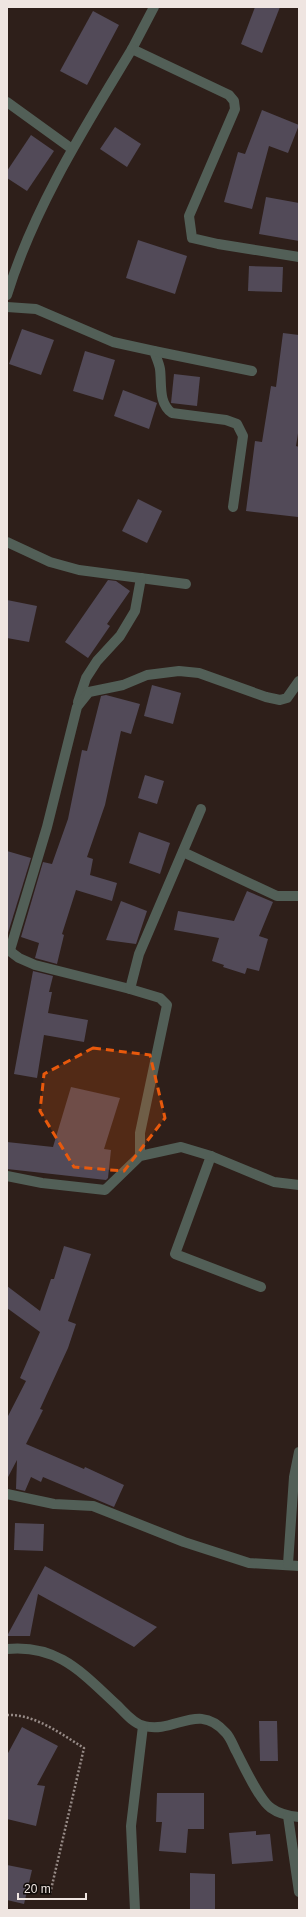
<svg xmlns="http://www.w3.org/2000/svg" width="306" height="1917" font-family="Arial,sans-serif">
	<style>
		.building { fill: #524a58 }
		.lines { fill: none; stroke-linecap: round; stroke-linejoin: round }
		.path { stroke: #968a86; stroke-width: 2.5; stroke-dasharray: 2 2; stroke-linecap: butt }
		.service { stroke: #525f57; stroke-width: 10 }
		.minor { stroke: #525f57; stroke-width: 10 }
		.marked { fill: #e8590c; fill-opacity: 0.2; stroke: #e8590c; stroke-width: 3; stroke-dasharray: 8 5; stroke-linejoin: round }
	</style>
	<rect width="100%" height="100%" fill="#2e1f1a"/>
	<g class="building">
		<path d="M255 7H280L262 53 241 44Z"/>
		<path d="M93 11 119 25 87 85 60 71Z"/>
		<path d="M262 110 299 125 288 153 269 146 252 209 224 202 238 152 245 154Z"/>
		<path d="M115 127 141 144 127 167 100 149Z"/>
		<path d="M31 135 54 151 27 191 7 178V171Z"/>
		<path d="M266 197 299 203V241L259 234Z"/>
		<path d="M138 240 187 256 175 294 126 278Z"/>
		<path d="M249 266 283 267 282 292 248 291Z"/>
		<path d="M22 329 54 340 41 375 9 364Z"/>
		<path d="M283 333 299 335V427L296 446 299 447 298 517 246 511 255 441 262 442 271 386 276 387Z"/>
		<path d="M85 351 115 360 103 400 73 391Z"/>
		<path d="M174 374 200 377 197 406 171 403Z"/>
		<path d="M123 390 157 403 149 429 114 416Z"/>
		<path d="M138 499 162 511 147 543 122 531Z"/>
		<path d="M108 580 116 581 130 591 107 624 110 626 88 658 65 642Z"/>
		<path d="M7 600 37 606 29 642 7 638Z"/>
		<path d="M152 685 181 693 173 724 144 716Z"/>
		<path d="M106 695 140 704 131 734 121 731 105 805 87 857 93 859 90 875 117 883 112 901 76 890 62 934 64 935 57 964 35 958 39 943 21 937 43 862 52 864 68 819 82 750 87 751 101 696Z"/>
		<path d="M145 775 164 781 157 804 138 798Z"/>
		<path d="M139 832 170 843 160 874 129 863Z"/>
		<path d="M7 851 31 858 8 933 7 932Z"/>
		<path d="M247 891 273 902 259 936 268 939 259 971 247 968 245 974 223 967 224 965 212 961 219 938 174 930 178 911 234 921Z"/>
		<path d="M121 901 147 911 136 944 106 940Z"/>
		<path d="M33 971 53 976 49 992H52L48 1013 88 1020 84 1042 44 1035 37 1078 14 1074Z"/>
		<path d="M71 1087 120 1098 104 1149 111 1150 108 1178 106 1180 7 1169V1142L53 1147Z"/>
		<path d="M64 1246 91 1254 68 1321 76 1324 68 1348 40 1409 43 1410 26 1444 84 1469 85 1467 124 1485 114 1507 43 1477 41 1482 31 1477 25 1491 16 1489 17 1460 7 1479V1418L26 1381 20 1378 40 1332 7 1308V1286L40 1311 51 1279H54Z"/>
		<path d="M15 1523 44 1524 43 1551 14 1550Z"/>
		<path d="M45 1566 157 1627 134 1647 38 1594 30 1636H7Z"/>
		<path d="M259 1721H277L278 1761H260Z"/>
		<path d="M22 1727 58 1746 37 1785 45 1786 36 1826 7 1819V1755Z"/>
		<path d="M157 1793H204V1829H188L186 1853 159 1851 162 1822H156Z"/>
		<path d="M256 1831V1835L270 1834 273 1861 232 1864 229 1833Z"/>
		<path d="M7 1865 32 1870 24 1904 7 1900Z"/>
		<path d="M190 1873 215 1874V1910H190Z"/>
	</g>
	<g class="lines">
		<path class="path" d="M7 1715C35 1714 61 1734 84 1748L50 1894"/>
		<path class="service" d="M183 852 277 896H299"/>
		<g class="minor">
			<path d="M132 49 154 7"/>
			<path d="M7 102 72 149"/>
			<path d="M7 295C34 207 85 127 132 49L229 95 234 101 235 109 189 216 192 238 218 244 299 257"/>
			<path d="M7 307 36 309 113 342 154 351C156 357 159 363 160 369 162 384 158 403 172 413L226 420 237 424 243 436 233 507"/>
			<path d="M154 351 252 371"/>
			<path d="M7 542 50 562 79 570 186 584"/>
			<path d="M78 702 86 678 97 661 120 636 135 611 141 578"/>
			<path d="M7 949 19 958 35 965 130 989 160 998 167 1005 140 1133V1156"/>
			<path d="M10 950 47 827 77 707 89 692 123 685 147 675 179 671 199 673 266 697 280 700 287 698 299 681"/>
			<path d="M130 989 139 954 201 809"/>
			<path d="M211 1156 175 1254 261 1287"/>
			<path d="M7 1176 42 1183 105 1190 140 1156 181 1147 211 1156 274 1182 299 1185"/>
			<path d="M7 1494 54 1504 93 1506 184 1542 249 1563 299 1566"/>
			<path d="M288 1564 294 1477 299 1452"/>
			<path d="M7 1649C59 1644 83 1674 118 1706 125 1713 134 1724 144 1726 175 1734 198 1701 226 1733 230 1737 233 1745 236 1751 243 1764 259 1800 271 1808 279 1814 289 1816 299 1817"/>
			<path d="M288 1816 299 1892"/>
			<path d="M135 1910 131 1826 143 1726"/>
		</g>
	</g>
	<path class="marked" d="M93 1048 150 1055 165 1118 124 1171 74 1167 40 1111 44 1074Z"/>
	<rect width="306" height="1917" fill="none" stroke="#efe5e1" stroke-width="16"/>
	<path d="M18 1893v6h68v-6" fill="none" stroke="#efe5e1" stroke-width="2"/>
	<text x="24" y="1893" font-size="12" fill="#efe5e1" stroke="#110b09" stroke-width="3" paint-order="stroke">20 m</text>
</svg>
